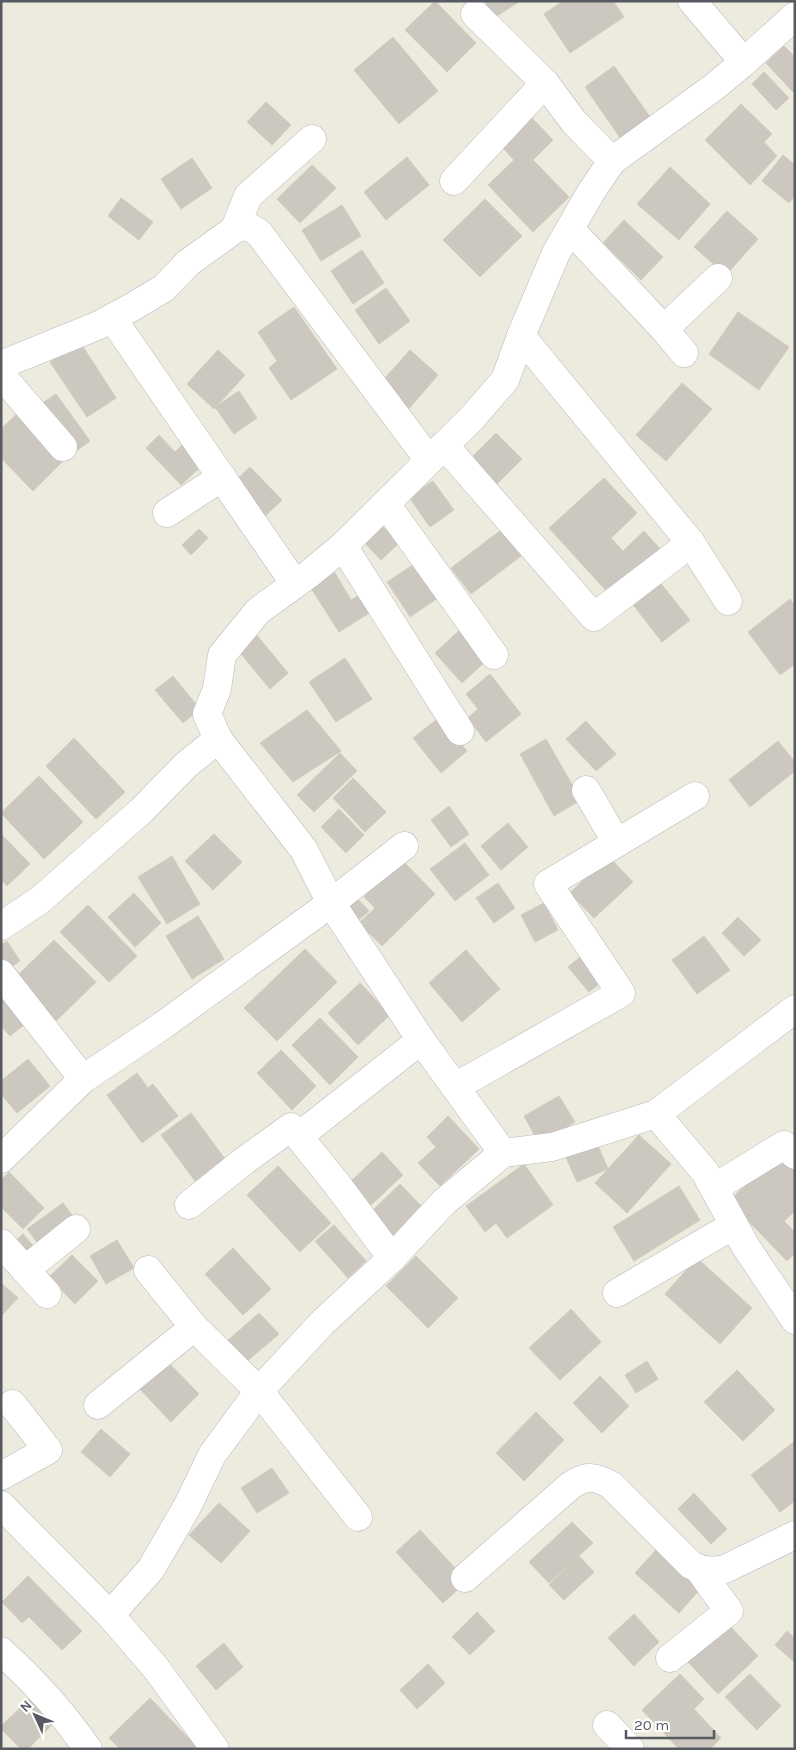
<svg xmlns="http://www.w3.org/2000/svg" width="796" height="1750" font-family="Karla,sans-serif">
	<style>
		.building { fill: #ccc8bf; stroke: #d1ccbc }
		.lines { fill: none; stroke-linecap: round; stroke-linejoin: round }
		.minor-casing { stroke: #b6b9bf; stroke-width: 29 }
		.minor { stroke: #fff; stroke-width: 28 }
	</style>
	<rect width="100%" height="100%" fill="#edeade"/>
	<g class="building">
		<path d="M435 1 476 43 447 72 405 30Z"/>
		<path d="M485 1H520L494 18Z"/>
		<path d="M563 1H613L624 17 570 53 544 14Z"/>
		<path d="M393 37 438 91 399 124 354 70Z"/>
		<path d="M784 46 795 57V90L793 92 766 63Z"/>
		<path d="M614 66 653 121 623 142 585 87Z"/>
		<path d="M764 72 789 98 776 110 752 84Z"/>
		<path d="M266 102 291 125 272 145 247 122Z"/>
		<path d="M741 104 772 134 764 142 777 156 750 185 705 140Z"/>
		<path d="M532 118 553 140 533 160 569 197 533 232 488 185 514 160 502 147Z"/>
		<path d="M783 155 795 165V196L789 203 762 181Z"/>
		<path d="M407 157 429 185 386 220 364 192Z"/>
		<path d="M192 158 212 188 181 209 161 179Z"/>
		<path d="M312 165 336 188 300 223 277 199Z"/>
		<path d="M670 167 710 204 679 240 637 204Z"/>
		<path d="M121 198 153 222 139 240 108 216Z"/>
		<path d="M485 199 522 236 480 277 443 240Z"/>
		<path d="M342 205 361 236 321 261 302 230Z"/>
		<path d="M727 211 758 239 726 275 694 247Z"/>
		<path d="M624 220 663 257 641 280 603 243Z"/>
		<path d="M362 250 384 283 353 304 331 271Z"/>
		<path d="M386 288 410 321 379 344 355 310Z"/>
		<path d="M294 307 337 369 291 400 269 368 277 361 258 332Z"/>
		<path d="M738 312 789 347 759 390 709 354Z"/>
		<path d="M80 342 116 398 87 417 50 362Z"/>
		<path d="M218 350 245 375 214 409 187 384Z"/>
		<path d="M410 350 438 375 407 411 378 386Z"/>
		<path d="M682 383 712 409 666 461 636 435Z"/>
		<path d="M239 391 257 418 234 434 215 407Z"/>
		<path d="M56 394 90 441 75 452 41 404Z"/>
		<path d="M20 411 66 458 33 491 1 458V429Z"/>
		<path d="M496 433 522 459 495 486 469 460Z"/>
		<path d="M159 435 175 452 186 441 206 462 181 485 146 448Z"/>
		<path d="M250 467 282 500 264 517 232 484Z"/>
		<path d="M604 478 637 513 611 538 623 551 644 531 661 550 611 596 549 528Z"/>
		<path d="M433 481 454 510 430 527 409 497Z"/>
		<path d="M379 523 399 543 381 560 361 539Z"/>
		<path d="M199 529 208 538 191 555 182 545Z"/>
		<path d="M501 530 521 556 471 594 451 568Z"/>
		<path d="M419 561 442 595 410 617 387 582Z"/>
		<path d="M335 573 351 600 363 593 374 610 339 632 311 588Z"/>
		<path d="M658 580 690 620 662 642 631 602Z"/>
		<path d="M790 599 795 606V664L780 675 748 632Z"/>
		<path d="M463 627 490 657 462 683 435 653Z"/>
		<path d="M255 633 288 673 270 689 237 649Z"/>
		<path d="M345 658 372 699 336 722 309 682Z"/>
		<path d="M490 674 521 714 486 742 468 718 478 709 466 694Z"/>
		<path d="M173 676 200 709 183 723 155 690Z"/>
		<path d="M307 710 341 751 293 782 260 743Z"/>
		<path d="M440 717 467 751 441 773 413 738Z"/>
		<path d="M586 721 616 754 596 771 566 739Z"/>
		<path d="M74 738 125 792 96 819 46 766Z"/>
		<path d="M546 739 581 800 554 816 520 754Z"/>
		<path d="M778 741 795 762V771L750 807 729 780Z"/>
		<path d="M340 753 357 771 314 812 297 795Z"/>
		<path d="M39 776 83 822 44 859 1 813Z"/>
		<path d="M353 778 386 812 365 832 333 798Z"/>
		<path d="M449 806 469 834 451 847 431 820Z"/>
		<path d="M339 809 364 835 346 853 321 827Z"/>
		<path d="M508 823 528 847 501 870 481 846Z"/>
		<path d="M1 834 30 864 7 886 1 879Z"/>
		<path d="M214 834 242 862 213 890 185 861Z"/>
		<path d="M465 843 489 875 455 901 430 869Z"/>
		<path d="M172 856 200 904 167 924 138 877Z"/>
		<path d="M608 856 633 882 594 918 570 893Z"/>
		<path d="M402 860 435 894 382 946 359 923 375 908 364 897Z"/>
		<path d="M498 883 515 908 494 923 476 898Z"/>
		<path d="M134 893 161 923 135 947 108 917Z"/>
		<path d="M355 896 369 911 355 923 341 909Z"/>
		<path d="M544 903 558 930 535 942 521 915Z"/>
		<path d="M88 905 137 956 109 982 60 932Z"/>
		<path d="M198 916 224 959 192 979 166 936Z"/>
		<path d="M738 917 761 940 744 956 722 933Z"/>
		<path d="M704 936 730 970 697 994 672 960Z"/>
		<path d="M54 940 96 982 54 1023 13 980Z"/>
		<path d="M7 941 20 961 5 971 1 966V945Z"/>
		<path d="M305 949 337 982 277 1041 244 1008Z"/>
		<path d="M466 950 500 989 462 1022 429 983Z"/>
		<path d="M584 954 605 979 589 992 568 967Z"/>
		<path d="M360 983 390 1015 358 1045 328 1013Z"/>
		<path d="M1 996 25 1024 10 1036 1 1026Z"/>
		<path d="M320 1018 358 1057 330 1085 292 1045Z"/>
		<path d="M281 1050 316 1086 292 1110 257 1073Z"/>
		<path d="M28 1059 50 1086 17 1113 1 1094V1081Z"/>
		<path d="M137 1073 148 1088 153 1084 178 1116 142 1143 107 1095Z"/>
		<path d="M559 1096 575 1122 539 1143 524 1116Z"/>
		<path d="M191 1113 225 1159 195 1181 161 1135Z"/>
		<path d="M448 1116 479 1149 440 1186 418 1163 436 1147 427 1137Z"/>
		<path d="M639 1135 671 1164 627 1213 595 1183Z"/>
		<path d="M596 1141 608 1169 577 1182 565 1155Z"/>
		<path d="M382 1152 403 1175 371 1205 350 1182Z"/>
		<path d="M779 1152 795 1168V1211L784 1221 795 1232V1253L787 1261 729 1201Z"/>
		<path d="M524 1164 553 1205 507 1238 496 1223 485 1232 466 1206Z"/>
		<path d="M278 1166 331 1223 300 1252 247 1195Z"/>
		<path d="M9 1172 44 1208 23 1229 1 1207V1180Z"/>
		<path d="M400 1184 423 1208 392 1238 368 1215Z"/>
		<path d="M679 1186 700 1220 634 1261 613 1227Z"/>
		<path d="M63 1203 78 1223 42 1249 27 1229Z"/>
		<path d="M334 1225 366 1261 348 1278 315 1241Z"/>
		<path d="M23 1234 37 1250 27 1260 12 1244Z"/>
		<path d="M117 1240 134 1268 106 1284 90 1256Z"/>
		<path d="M233 1248 271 1289 243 1315 205 1274Z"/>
		<path d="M72 1255 98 1281 75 1304 49 1277Z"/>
		<path d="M416 1256 458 1298 428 1328 386 1286Z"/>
		<path d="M697 1258 752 1308 720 1344 665 1294Z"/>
		<path d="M1 1283 18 1298 1 1316Z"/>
		<path d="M571 1309 601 1342 560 1380 529 1348Z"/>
		<path d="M259 1313 279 1334 245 1363 226 1342Z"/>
		<path d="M163 1357 199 1394 171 1422 135 1384Z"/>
		<path d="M647 1361 658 1379 636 1393 625 1375Z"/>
		<path d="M737 1370 775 1410 743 1441 704 1402Z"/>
		<path d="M600 1376 629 1406 602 1433 573 1403Z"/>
		<path d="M536 1412 564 1440 524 1481 496 1453Z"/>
		<path d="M101 1429 130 1454 110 1477 81 1452Z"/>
		<path d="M795 1441V1501L780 1512 751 1475Z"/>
		<path d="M272 1468 289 1493 257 1513 241 1488Z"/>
		<path d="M694 1493 727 1529 711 1544 678 1509Z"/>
		<path d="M219 1503 250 1531 221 1563 189 1535Z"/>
		<path d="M572 1522 593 1543 549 1583 529 1562Z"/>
		<path d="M420 1530 467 1581 443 1603 396 1552Z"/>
		<path d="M666 1539 710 1578 679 1613 635 1573Z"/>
		<path d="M579 1556 594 1572 564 1600 549 1585Z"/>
		<path d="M28 1576 82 1631 62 1650 29 1617 22 1623 2 1602Z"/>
		<path d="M477 1612 495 1631 470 1655 452 1637Z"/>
		<path d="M634 1614 659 1642 634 1666 608 1638Z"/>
		<path d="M727 1623 758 1656 718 1694 686 1660Z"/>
		<path d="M787 1631 795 1638V1658L793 1661 775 1645Z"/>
		<path d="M224 1643 243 1667 216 1690 196 1666Z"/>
		<path d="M428 1664 445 1683 417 1709 400 1690Z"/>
		<path d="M680 1674 704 1699 694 1709 721 1738 710 1749H679L642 1710Z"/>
		<path d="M750 1674 781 1706 757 1730 725 1697Z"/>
		<path d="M37 1692 61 1716 28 1749H21L1 1729V1726Z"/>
		<path d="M150 1698 196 1746 193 1749H120L109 1738Z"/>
	</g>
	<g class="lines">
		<g class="minor-casing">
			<g id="minor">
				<path d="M692 1 744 62"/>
				<path d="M475 14 545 83 574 122 612 161"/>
				<path d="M454 181 545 83"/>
				<path d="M235 229 248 196 312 139"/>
				<path d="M570 229 664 329 684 353"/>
				<path d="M112 318 295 584"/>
				<path d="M664 329 718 278"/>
				<path d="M521 336 691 543 728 601"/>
				<path d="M1 365 99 325 134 306 164 288 188 263 235 229 246 225 259 233 429 460"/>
				<path d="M1 375 63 447"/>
				<path d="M444 445 594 617 691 543"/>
				<path d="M386 504 494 655"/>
				<path d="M167 513 222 477"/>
				<path d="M343 546 460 731"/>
				<path d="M218 739 304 850 331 903 421 1040 503 1153 552 1147 656 1114 705 1172 746 1247 795 1320"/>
				<path d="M586 790 617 843"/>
				<path d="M1 926 40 900 142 810 186 765 218 739 207 714 217 689 222 655 258 611 309 574 343 546 472 418 505 380 521 336 556 253 591 192 612 161 714 87 744 62 795 16"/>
				<path d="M1 974 83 1079"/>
				<path d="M455 1087 621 993 548 884 695 796"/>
				<path d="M656 1114 795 1009"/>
				<path d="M299 1136 421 1040"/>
				<path d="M1 1159 83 1079 162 1026 331 903 404 846"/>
				<path d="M714 1188 784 1145 795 1155"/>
				<path d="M189 1205 244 1161 291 1127 336 1183 392 1258"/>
				<path d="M1 1243 47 1294"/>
				<path d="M25 1270 76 1229"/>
				<path d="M148 1270 194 1327 259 1391 358 1517"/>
				<path d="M617 1293 734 1225"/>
				<path d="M98 1405 194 1327"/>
				<path d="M1 1476 48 1450 12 1404"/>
				<path d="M1 1505 110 1615 155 1667 215 1749"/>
				<path d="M465 1578 571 1485C588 1475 594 1476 611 1485L691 1565C702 1571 713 1572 725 1569L795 1535"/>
				<path d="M110 1615 151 1569 188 1505 212 1455 259 1391 322 1323 392 1258 444 1202 503 1153"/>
				<path d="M1 1651C33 1680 63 1713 88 1749"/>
				<path d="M670 1658 729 1611 698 1568"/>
				<path d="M607 1725 630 1749"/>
			</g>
		</g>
		<use href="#minor" class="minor"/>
	</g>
	<rect width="796" height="1750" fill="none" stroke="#575b61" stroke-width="5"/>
	<g transform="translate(35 1715) rotate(314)" stroke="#ffffff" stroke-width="4" paint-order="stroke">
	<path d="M0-4L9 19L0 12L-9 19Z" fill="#575b61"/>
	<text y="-8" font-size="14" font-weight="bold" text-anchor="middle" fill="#575b61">N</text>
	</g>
	<path d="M626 1730v8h88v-8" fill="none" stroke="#575b61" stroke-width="2.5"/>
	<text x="634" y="1730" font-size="15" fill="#575b61" stroke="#ffffff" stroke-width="4" paint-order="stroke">20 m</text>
</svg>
